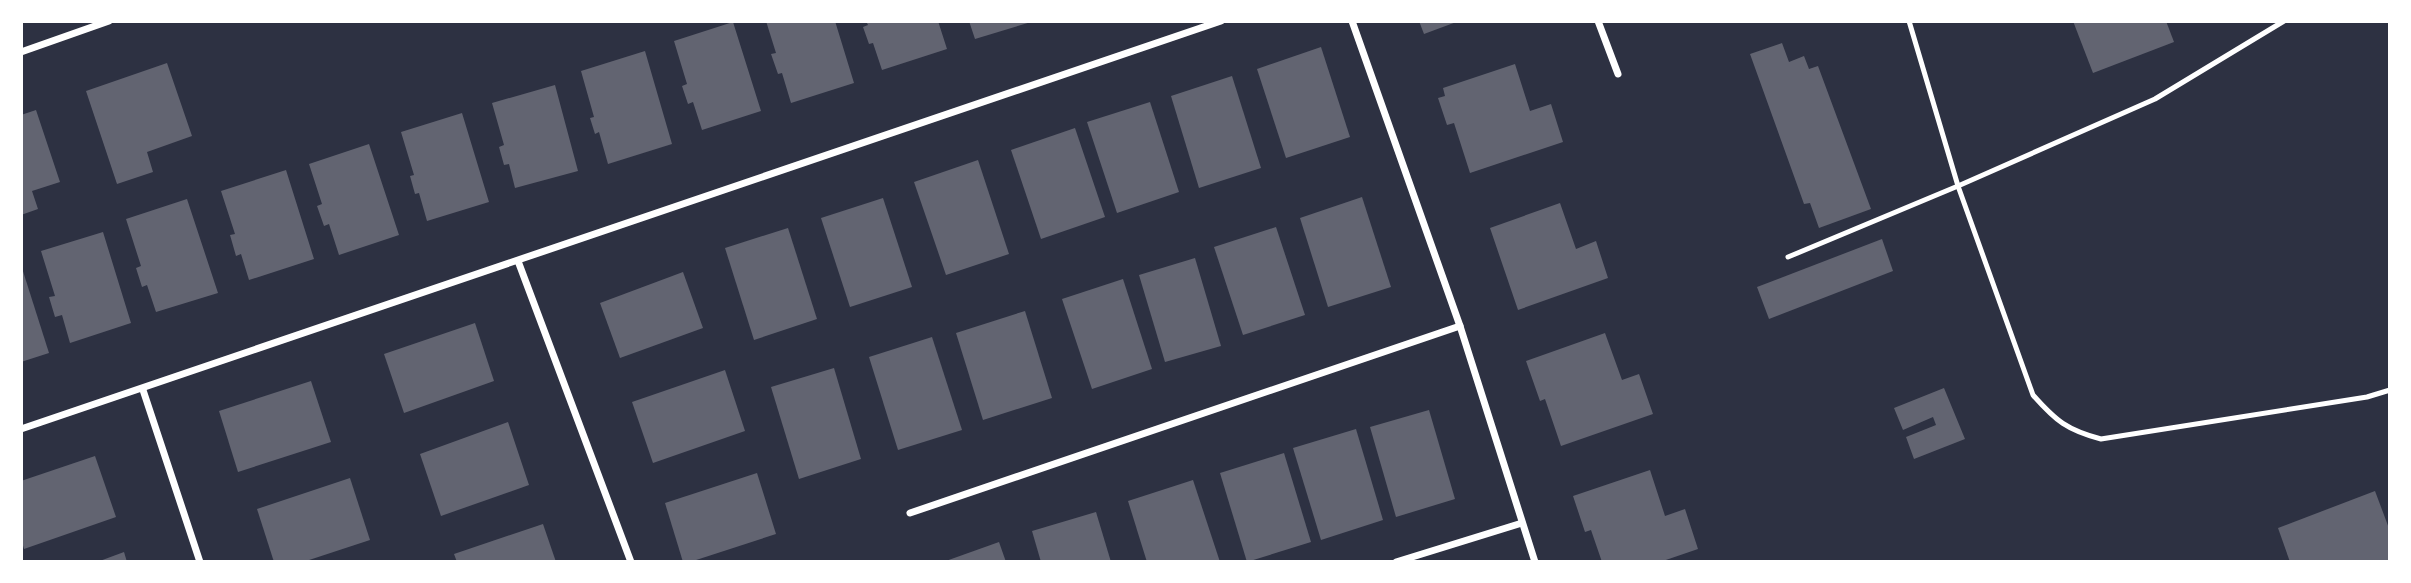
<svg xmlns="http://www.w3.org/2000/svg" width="2411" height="583" font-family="Raleway,sans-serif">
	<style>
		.building { fill: #626471 }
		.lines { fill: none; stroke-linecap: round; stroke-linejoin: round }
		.service { stroke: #fff; stroke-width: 5 }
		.minor { stroke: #fff; stroke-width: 7 }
	</style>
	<rect width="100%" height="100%" fill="#2d3142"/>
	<g class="building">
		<path d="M766 21H835L854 83 791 103 782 73 778 74 771 54 776 53Z"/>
		<path d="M866 21H938L947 49 882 70 873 43 869 44 863 27 868 25Z"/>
		<path d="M969 21H1031V22L975 39Z"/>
		<path d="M1419 21H1459L1424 34Z"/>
		<path d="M2073 21H2166L2174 42 2093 73Z"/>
		<path d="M733 22 761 111 702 130 693 102 688 104 682 86 687 84 674 41Z"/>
		<path d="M1782 43 1789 62 1804 56 1809 69 1818 66 1871 209 1819 228 1810 203 1804 204 1750 54Z"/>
		<path d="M1321 47 1350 137 1286 158 1257 69Z"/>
		<path d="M645 51 672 144 608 164 599 132 595 134 590 118 594 117 581 71Z"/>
		<path d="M167 63 192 136 147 152 153 172 117 184 86 91Z"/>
		<path d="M1515 64 1530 111 1551 104 1563 142 1470 173 1454 123 1447 125 1438 98 1445 96 1443 88Z"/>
		<path d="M1232 76 1261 168 1199 188 1171 96Z"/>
		<path d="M555 85 578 171 515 188 509 164 504 165 499 147 504 145 492 103Z"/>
		<path d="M1150 102 1179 192 1117 213 1087 122Z"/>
		<path d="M36 110 60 182 32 191 38 209 21 215V115Z"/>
		<path d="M462 113 489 202 427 221 419 193 415 194 410 176 414 175 401 132Z"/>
		<path d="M1075 128 1105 217 1041 239 1011 150Z"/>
		<path d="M369 144 399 235 339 255 329 224 324 226 317 206 322 204 309 164Z"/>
		<path d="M978 160 1009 254 946 275 914 182Z"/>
		<path d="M286 170 314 259 249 280 241 254 236 256 230 235 235 234 221 191Z"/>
		<path d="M1362 197 1391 287 1328 307 1300 218Z"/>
		<path d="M883 198 912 287 850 307 821 218Z"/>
		<path d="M187 199 218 293 156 312 147 285 142 287 136 268 141 266 126 219Z"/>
		<path d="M1560 203 1576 249 1596 241 1608 278 1518 310 1490 228Z"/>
		<path d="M1276 227 1305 315 1243 335 1214 247Z"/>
		<path d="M788 228 817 319 754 340 725 248Z"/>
		<path d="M103 232 131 323 70 343 62 315 55 317 49 297 55 296 41 251Z"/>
		<path d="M1882 239 1893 271 1769 319 1757 287Z"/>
		<path d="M1195 258 1221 346 1165 362 1139 275Z"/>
		<path d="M21 265 49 353 21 362Z"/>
		<path d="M683 272 703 328 620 358 600 303Z"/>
		<path d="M1123 279 1152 369 1092 389 1062 299Z"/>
		<path d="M1025 311 1052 398 983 420 956 333Z"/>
		<path d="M475 323 494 381 404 413 384 354Z"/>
		<path d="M1605 333 1622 380 1639 374 1653 414 1561 446 1545 399 1540 401 1526 361Z"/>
		<path d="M932 337 962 430 898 450 869 357Z"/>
		<path d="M834 368 861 459 799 479 771 387Z"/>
		<path d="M725 370 745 431 653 463 632 402Z"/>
		<path d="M311 381 331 442 238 472 219 411Z"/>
		<path d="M1944 388 1965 439 1914 459 1906 437 1936 425 1933 417 1903 430 1894 408Z"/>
		<path d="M1429 410 1455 499 1396 517 1370 427Z"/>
		<path d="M508 422 529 485 441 516 420 454Z"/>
		<path d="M1356 429 1383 520 1321 540 1293 448Z"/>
		<path d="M1284 453 1311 542 1247 562 1220 473Z"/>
		<path d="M95 456 116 517 24 549 21 539V481Z"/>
		<path d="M1650 470 1665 516 1685 509 1698 549 1660 562H1602L1591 530 1585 532 1573 496Z"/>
		<path d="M757 473 776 534 690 562H683L665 503Z"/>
		<path d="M350 478 370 540 303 562H274L257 509Z"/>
		<path d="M1193 480 1220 562H1147L1128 501Z"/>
		<path d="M2375 491 2390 531V562H2290L2278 528Z"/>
		<path d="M1096 512 1111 562H1041L1032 531Z"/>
		<path d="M543 524 556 562H457L454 554Z"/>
		<path d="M999 542 1006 562H943Z"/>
		<path d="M124 552 127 562H97Z"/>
	</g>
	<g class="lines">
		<g class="service">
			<path d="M1909 21 1958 186 2033 395C2056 421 2067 430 2101 439L2367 397 2390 390"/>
			<path d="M1788 257 1958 186 2155 99 2284 21"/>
		</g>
		<g class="minor">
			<path d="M1352 21 1460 326 1535 562"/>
			<path d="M1598 21 1618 74"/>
			<path d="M21 52 109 21"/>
			<path d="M518 261 631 562"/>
			<path d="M143 390 200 562"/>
			<path d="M21 429 1221 21"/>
			<path d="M910 513 1460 326"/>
			<path d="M1396 562 1522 523"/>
		</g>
	</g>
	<rect width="2411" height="583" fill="none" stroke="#ffffff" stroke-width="46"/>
</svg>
